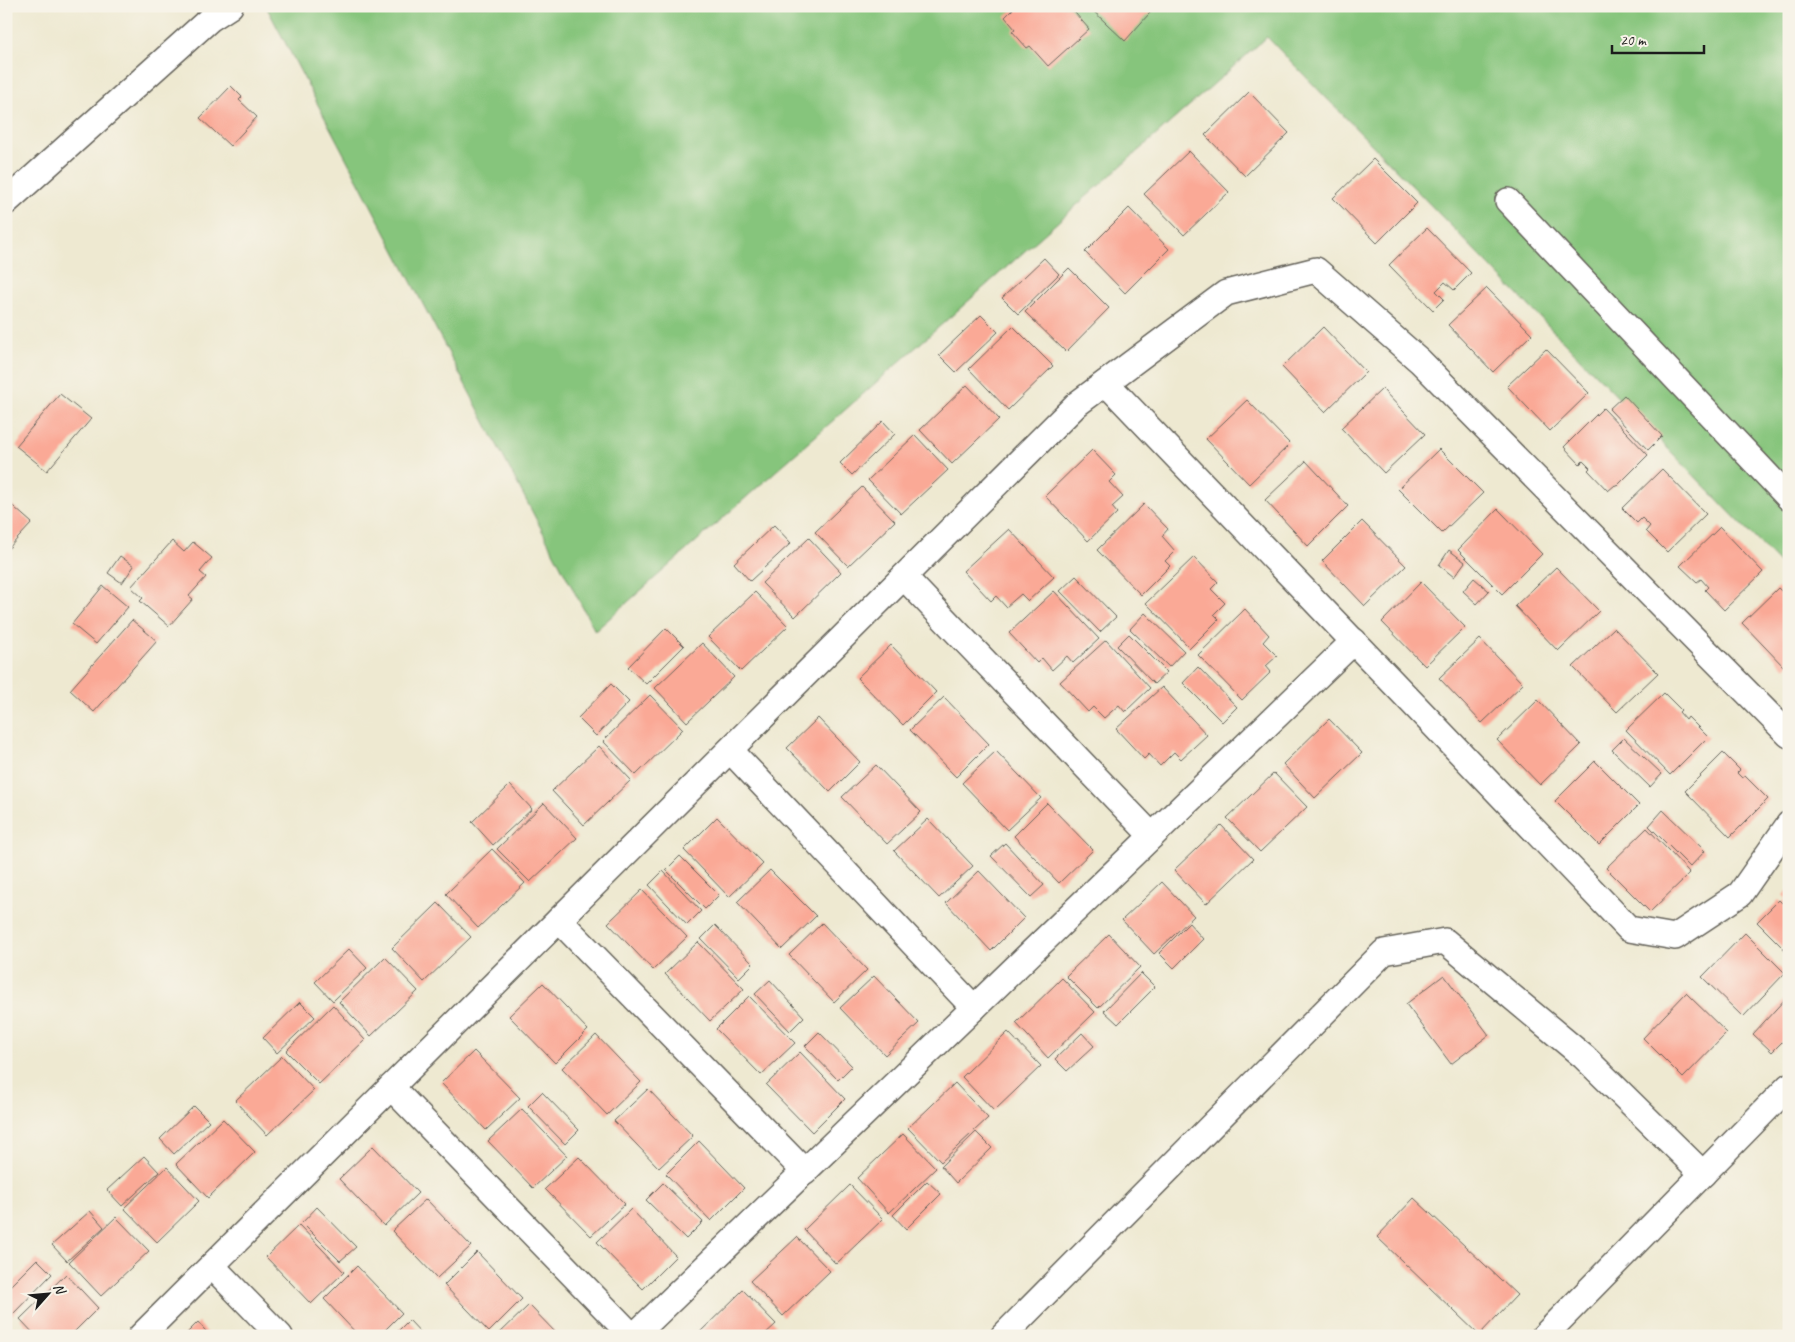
<svg xmlns="http://www.w3.org/2000/svg" width="1795" height="1342" font-family="Caveat,sans-serif">
	<style>
		.green { fill: #86c57c; stroke: #51704c }
		.building { fill: #faa996 }
		.lines { fill: none; stroke-linecap: round; stroke-linejoin: round }
		.street-casing { stroke: #66645b; stroke-width: 28 }
		.street { stroke: #fff; stroke-width: 25 }
	</style>
	<rect width="100%" height="100%" fill="#f7f3e8"/>
	<filter id="ink" filterUnits="userSpaceOnUse"><feTurbulence type="fractalNoise" baseFrequency=".02" numOctaves="2"/><feDisplacementMap in="SourceGraphic" scale="10" xChannelSelector="R" yChannelSelector="G"/><feConvolveMatrix kernelMatrix="1 2 1 2 8 2 1 2 1" color-interpolation-filters="sRGB"/></filter>
	<filter id="wash" filterUnits="userSpaceOnUse"><feTurbulence type="fractalNoise" baseFrequency=".0096" numOctaves="4" result="noise"/><feDisplacementMap in="SourceGraphic" scale="20" xChannelSelector="R" yChannelSelector="G"/><feGaussianBlur stdDeviation="1.12" result="paint"/><feColorMatrix in="noise" values="0 0 0 0 0 0 0 0 0 0 0 0 0 0 0 0 0 1.4 0 .05"/><feComposite in="paint" operator="in"/></filter>
	<g filter="url(#wash)">
		<rect width="100%" height="100%" fill="#eee9d1"/>
		<path class="green" d="M266 6H1789V573L1267 37 595 631Z"/>
		<g id="blocks">
			<g class="building">
				<path d="M1016 6H1069L1089 29 1048 66 1030 46 1027 48 1012 31 1015 29 1005 17Z"/>
				<path d="M1088 6H1156L1125 41Z"/>
				<path d="M231 86 242 97 239 100 257 117 230 146 200 118Z"/>
				<path d="M1249 92 1289 133 1245 176 1205 135Z"/>
				<path d="M1189 151 1229 192 1184 235 1144 194Z"/>
				<path d="M1373 159 1417 203 1377 243 1333 198Z"/>
				<path d="M1129 208 1169 249 1125 293 1085 252Z"/>
				<path d="M1427 228 1471 273 1454 290 1445 282 1436 291 1444 299 1433 310 1389 265Z"/>
				<path d="M1044 258 1059 274 1018 314 1002 298Z"/>
				<path d="M1069 268 1109 308 1066 352 1025 312Z"/>
				<path d="M1487 288 1532 334 1493 372 1448 325Z"/>
				<path d="M981 315 998 332 956 372 939 355Z"/>
				<path d="M1013 326 1053 366 1008 410 969 369Z"/>
				<path d="M1323 327 1366 372 1325 412 1282 367Z"/>
				<path d="M1546 349 1589 393 1550 431 1507 386Z"/>
				<path d="M967 385 999 419 952 464 920 430Z"/>
				<path d="M1382 389 1425 434 1384 473 1341 428Z"/>
				<path d="M60 394 91 419 47 471 16 446Z"/>
				<path d="M1624 395 1662 436 1648 450 1609 409Z"/>
				<path d="M1247 400 1290 444 1249 484 1206 439Z"/>
				<path d="M1603 408 1648 455 1617 486 1615 485 1608 491 1588 470 1590 468 1583 461 1580 464 1564 447Z"/>
				<path d="M883 421 895 434 852 475 840 463Z"/>
				<path d="M915 435 948 470 901 514 868 480Z"/>
				<path d="M1439 449 1483 493 1442 533 1398 489Z"/>
				<path d="M1092 450 1116 475 1109 482 1123 497 1112 507 1117 513 1088 541 1045 496Z"/>
				<path d="M1306 461 1348 506 1308 546 1265 500Z"/>
				<path d="M1662 469 1706 514 1667 552 1646 531 1650 526 1642 518 1637 523 1622 508Z"/>
				<path d="M862 487 895 521 848 566 815 532Z"/>
				<path d="M6 500 32 523 6 551Z"/>
				<path d="M1144 504 1168 529 1162 536 1175 551 1165 561 1170 566 1141 595 1097 550Z"/>
				<path d="M1498 509 1542 554 1502 594 1458 550Z"/>
				<path d="M1362 521 1406 566 1365 606 1322 561Z"/>
				<path d="M774 525 791 543 750 581 734 563Z"/>
				<path d="M1720 527 1763 572 1724 610 1705 590 1708 587 1701 579 1697 582 1680 566Z"/>
				<path d="M1009 529 1054 577 1028 601 1021 594 1006 607 996 596 991 601 963 571Z"/>
				<path d="M809 538 841 572 795 617 762 583Z"/>
				<path d="M172 541 184 552 193 542 212 558 200 572 206 577 189 596 193 599 169 626 140 601 143 598 131 587Z"/>
				<path d="M1449 550 1465 562 1454 577 1439 565Z"/>
				<path d="M120 556 134 566 122 583 108 573Z"/>
				<path d="M1194 557 1218 582 1211 589 1225 603 1214 614 1219 619 1190 648 1146 603Z"/>
				<path d="M1556 567 1599 611 1558 651 1515 606Z"/>
				<path d="M1076 576 1116 617 1100 632 1060 591Z"/>
				<path d="M1474 578 1489 591 1477 604 1463 591Z"/>
				<path d="M1789 578V590L1783 584Z"/>
				<path d="M1421 582 1465 627 1425 666 1382 622Z"/>
				<path d="M103 586 128 607 96 644 72 624Z"/>
				<path d="M1778 588 1789 598V664L1785 668 1742 623Z"/>
				<path d="M1054 591 1099 639 1073 663 1067 656 1052 670 1042 658 1037 663 1009 633Z"/>
				<path d="M755 592 788 626 741 671 708 637Z"/>
				<path d="M1245 609 1269 635 1263 642 1277 656 1266 666 1271 672 1242 700 1198 655Z"/>
				<path d="M1145 613 1184 651 1169 667 1130 629Z"/>
				<path d="M132 620 157 641 94 712 70 690Z"/>
				<path d="M666 628 684 646 646 684 628 667Z"/>
				<path d="M1614 628 1658 673 1617 712 1573 667Z"/>
				<path d="M1129 634 1167 672 1154 684 1117 646Z"/>
				<path d="M1480 639 1523 684 1482 723 1439 678Z"/>
				<path d="M1106 640 1150 688 1125 712 1119 705 1104 718 1093 707 1088 712 1060 682Z"/>
				<path d="M702 643 734 677 687 722 655 688Z"/>
				<path d="M891 645 936 692 903 725 857 678Z"/>
				<path d="M1198 667 1237 707 1222 722 1183 683Z"/>
				<path d="M611 684 629 702 596 736 578 718Z"/>
				<path d="M1162 687 1207 735 1181 759 1174 752 1160 766 1149 754 1144 759 1116 729Z"/>
				<path d="M1664 693 1681 710 1679 712 1686 720 1688 717 1708 737 1670 775 1626 730Z"/>
				<path d="M650 695 683 729 636 775 603 741Z"/>
				<path d="M944 697 989 744 956 777 910 730Z"/>
				<path d="M1538 700 1581 745 1540 785 1497 740Z"/>
				<path d="M818 718 860 762 830 792 787 748Z"/>
				<path d="M1329 719 1362 753 1315 798 1283 764Z"/>
				<path d="M1624 738 1662 774 1650 787 1612 750Z"/>
				<path d="M599 746 631 780 584 825 552 791Z"/>
				<path d="M996 751 1041 798 1007 830 962 783Z"/>
				<path d="M1723 753 1740 770 1737 773 1742 778 1745 776 1768 799 1730 837 1685 791Z"/>
				<path d="M1595 761 1639 805 1599 845 1555 801Z"/>
				<path d="M876 765 921 812 887 844 842 797Z"/>
				<path d="M1274 773 1307 807 1260 852 1227 818Z"/>
				<path d="M510 785 532 809 493 845 472 822Z"/>
				<path d="M544 803 577 838 530 882 497 849Z"/>
				<path d="M1047 803 1093 850 1059 883 1014 836Z"/>
				<path d="M1663 810 1705 851 1690 867 1649 826Z"/>
				<path d="M717 817 763 864 729 897 684 850Z"/>
				<path d="M928 819 973 866 939 898 894 851Z"/>
				<path d="M1221 825 1253 859 1206 904 1174 870Z"/>
				<path d="M1647 828 1690 873 1650 912 1606 868Z"/>
				<path d="M1005 843 1044 885 1031 897 991 856Z"/>
				<path d="M492 849 525 883 478 928 446 894Z"/>
				<path d="M680 856 719 895 705 909 666 870Z"/>
				<path d="M770 870 816 916 782 949 737 902Z"/>
				<path d="M663 871 701 911 687 925 649 885Z"/>
				<path d="M979 871 1024 918 991 951 946 903Z"/>
				<path d="M1162 882 1194 916 1154 954 1122 920Z"/>
				<path d="M642 890 687 937 653 970 608 923Z"/>
				<path d="M1789 890V954L1757 922 1779 900 1782 903 1787 899 1783 895Z"/>
				<path d="M438 903 471 937 424 982 392 948Z"/>
				<path d="M822 923 867 970 834 1002 789 955Z"/>
				<path d="M1189 923 1203 939 1174 968 1159 953Z"/>
				<path d="M715 925 753 964 739 978 701 939Z"/>
				<path d="M1745 933 1785 973 1743 1017 1702 977Z"/>
				<path d="M1109 934 1140 967 1098 1008 1066 976Z"/>
				<path d="M698 942 744 989 710 1021 665 974Z"/>
				<path d="M349 949 367 968 333 1001 315 982Z"/>
				<path d="M385 957 418 991 371 1036 339 1002Z"/>
				<path d="M1141 973 1155 987 1118 1024 1104 1011Z"/>
				<path d="M1444 975 1489 1035 1451 1064 1406 1004Z"/>
				<path d="M874 976 919 1023 885 1055 840 1008Z"/>
				<path d="M1062 978 1095 1012 1048 1058 1016 1023Z"/>
				<path d="M770 980 804 1017 790 1031 755 994Z"/>
				<path d="M543 983 588 1030 555 1063 509 1016Z"/>
				<path d="M1686 993 1727 1033 1683 1078 1643 1038Z"/>
				<path d="M749 996 795 1043 761 1075 716 1029Z"/>
				<path d="M1787 997 1789 1035 1772 1052 1753 1034Z"/>
				<path d="M300 1002 315 1017 277 1053 263 1038Z"/>
				<path d="M333 1005 365 1040 319 1084 286 1051Z"/>
				<path d="M819 1032 852 1066 838 1080 805 1046Z"/>
				<path d="M1008 1032 1041 1066 994 1111 962 1077Z"/>
				<path d="M1082 1033 1094 1046 1067 1071 1055 1059Z"/>
				<path d="M596 1035 641 1082 607 1115 562 1068Z"/>
				<path d="M474 1051 520 1098 486 1130 441 1083Z"/>
				<path d="M800 1052 845 1099 812 1132 766 1085Z"/>
				<path d="M282 1056 314 1090 267 1135 235 1101Z"/>
				<path d="M955 1083 988 1118 941 1162 908 1128Z"/>
				<path d="M648 1089 693 1136 659 1168 614 1121Z"/>
				<path d="M542 1092 579 1130 565 1144 528 1106Z"/>
				<path d="M194 1106 209 1121 174 1154 160 1139Z"/>
				<path d="M522 1109 567 1156 533 1188 488 1141Z"/>
				<path d="M223 1119 255 1152 208 1198 176 1164Z"/>
				<path d="M976 1132 992 1148 956 1183 941 1166Z"/>
				<path d="M903 1134 936 1168 889 1213 857 1178Z"/>
				<path d="M699 1141 744 1188 711 1221 666 1174Z"/>
				<path d="M373 1146 418 1193 384 1226 339 1179Z"/>
				<path d="M144 1156 159 1172 122 1206 107 1190Z"/>
				<path d="M579 1157 625 1204 591 1236 545 1189Z"/>
				<path d="M167 1167 199 1201 157 1242 124 1208Z"/>
				<path d="M927 1181 941 1194 906 1229 893 1215Z"/>
				<path d="M663 1183 703 1222 686 1239 646 1200Z"/>
				<path d="M850 1185 883 1219 836 1264 804 1230Z"/>
				<path d="M1414 1198 1517 1295 1479 1335 1377 1237Z"/>
				<path d="M426 1199 471 1246 437 1278 392 1231Z"/>
				<path d="M317 1207 356 1247 340 1261 302 1223Z"/>
				<path d="M631 1209 676 1256 643 1289 597 1242Z"/>
				<path d="M90 1211 104 1227 67 1261 52 1245Z"/>
				<path d="M116 1217 149 1251 101 1296 69 1262Z"/>
				<path d="M299 1225 344 1272 311 1304 266 1257Z"/>
				<path d="M797 1237 830 1271 783 1316 750 1281Z"/>
				<path d="M477 1252 522 1299 489 1332 444 1285Z"/>
				<path d="M37 1259 52 1274 12 1315 6 1309V1290Z"/>
				<path d="M357 1266 402 1313 379 1336H359L324 1299Z"/>
				<path d="M66 1274 98 1308 70 1336H36L20 1319Z"/>
				<path d="M743 1290 776 1324 763 1336H696Z"/>
				<path d="M529 1305 559 1336H497Z"/>
				<path d="M409 1320 424 1336H393Z"/>
				<path d="M198 1322 210 1336H184Z"/>
			</g>
		</g>
	</g>
	<g filter="url(#ink)">
		<use href="#blocks" fill-opacity="0" stroke="#66645b" stroke-width="1"/>
		<g class="lines">
			<g class="street-casing">
				<g id="street">
					<path d="M1508 201 1789 498"/>
					<path d="M6 202 210 19 230 6"/>
					<path d="M1106 383 1629 929 1675 937 1740 894 1789 824"/>
					<path d="M904 577 1152 836"/>
					<path d="M730 750 974 1008"/>
					<path d="M559 920 805 1172"/>
					<path d="M391 1087 632 1336"/>
					<path d="M212 1266 280 1336"/>
					<path d="M141 1336 1077 404 1226 293 1316 270 1420 361 1789 735"/>
					<path d="M634 1336 1354 641"/>
					<path d="M1003 1336 1384 952 1445 941 1584 1057 1703 1174"/>
					<path d="M1544 1336 1789 1086"/>
				</g>
			</g>
			<use href="#street" class="street"/>
		</g>
	</g>
	<rect width="1795" height="1342" fill="none" stroke="#f7f3e8" stroke-width="25"/>
	<g transform="translate(48 1294) rotate(63)" stroke="#f7f3e8" stroke-width="4" paint-order="stroke">
	<path d="M0-4L9 19L0 12L-9 19Z" fill="#1c1c1c"/>
	<text y="-8" font-size="14" font-weight="bold" text-anchor="middle" fill="#1c1c1c">N</text>
	</g>
	<path d="M1612 45v8h92v-8" fill="none" stroke="#1c1c1c" stroke-width="2.5"/>
	<text x="1620" y="45" font-size="15" fill="#1c1c1c" stroke="#f7f3e8" stroke-width="4" paint-order="stroke">20 m</text>
</svg>
